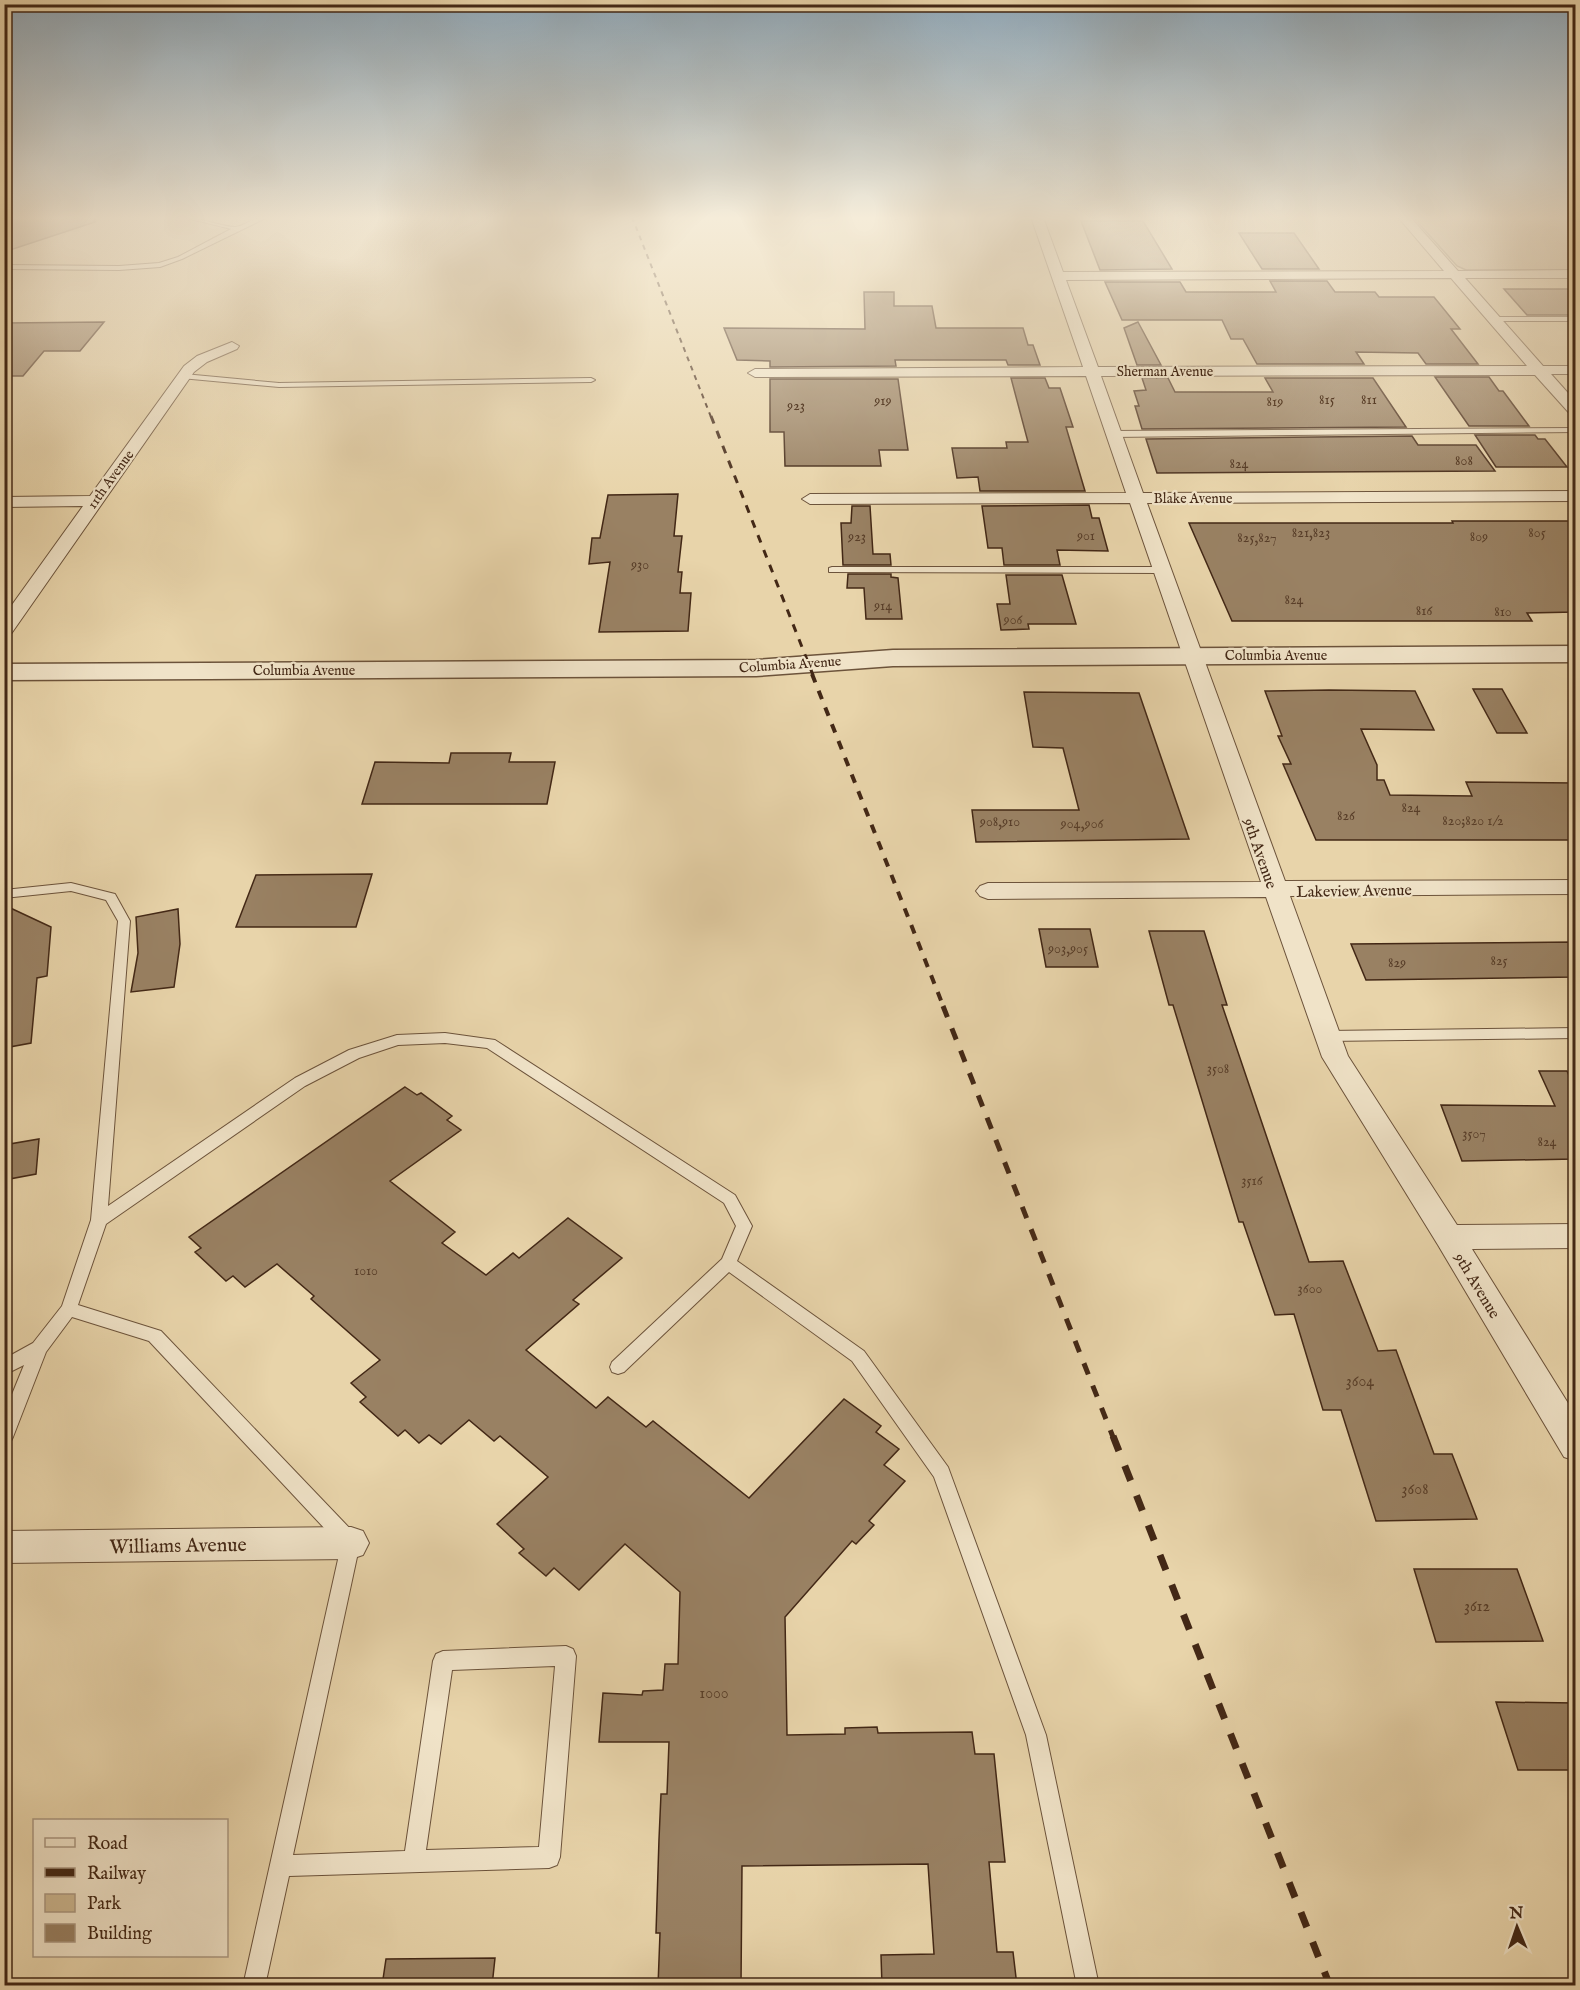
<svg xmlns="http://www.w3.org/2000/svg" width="1580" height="1990" font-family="'IM FELL English',serif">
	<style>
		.green { fill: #ccb791; stroke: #887054; stroke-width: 1.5 }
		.building { fill: #998163; stroke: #432816; stroke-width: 1.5 }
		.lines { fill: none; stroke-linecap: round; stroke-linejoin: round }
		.service-casing { stroke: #6c533b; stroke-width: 2 }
		.minor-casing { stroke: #6c533b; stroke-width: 2 }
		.tertiary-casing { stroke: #6c533b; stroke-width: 3 }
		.service { fill: #f0e3c8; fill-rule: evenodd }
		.minor { fill: #f0e3c8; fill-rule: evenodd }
		.tertiary { fill: #f0e3c8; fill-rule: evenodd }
		.rail-far4 { stroke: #432816; stroke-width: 2; stroke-dasharray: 5 5; stroke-linecap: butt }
		.rail-far3 { stroke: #432816; stroke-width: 3; stroke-dasharray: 8 8; stroke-linecap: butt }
		.rail-far2 { stroke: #432816; stroke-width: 4; stroke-dasharray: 9 9; stroke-linecap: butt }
		.rail-far1 { stroke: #432816; stroke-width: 5; stroke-dasharray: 12 12; stroke-linecap: butt }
		.rail { stroke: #432816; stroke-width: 7; stroke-dasharray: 16 16; stroke-linecap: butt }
		.labels { text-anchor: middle; stroke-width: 4.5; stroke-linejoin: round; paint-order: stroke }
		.far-street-label { font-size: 14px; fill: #432816; stroke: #f0e3c8 }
		.number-label { font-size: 14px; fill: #583e29 }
		.street-label { font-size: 16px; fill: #432816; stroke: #f0e3c8 }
		.near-number-label { font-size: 16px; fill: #583e29 }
		.near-street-label { font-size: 20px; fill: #432816; stroke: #f0e3c8 }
	</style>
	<rect width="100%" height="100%" fill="#e8d4aa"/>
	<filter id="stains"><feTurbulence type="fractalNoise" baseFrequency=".00333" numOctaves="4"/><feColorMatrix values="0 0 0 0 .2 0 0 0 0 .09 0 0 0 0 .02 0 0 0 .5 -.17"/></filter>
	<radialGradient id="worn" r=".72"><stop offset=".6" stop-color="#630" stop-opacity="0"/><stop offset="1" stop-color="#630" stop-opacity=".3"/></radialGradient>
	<path class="green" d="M1413 217H1575V270H1466L1457 266Z"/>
	<g class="building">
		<path d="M4 217H95V222L4 252Z"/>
		<path d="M1081 221H1143L1172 269 1100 270Z"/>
		<path d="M1239 233H1294L1319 269H1262Z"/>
		<path d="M1270 281H1327L1335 292H1375L1379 297H1434L1460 329H1451L1478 364H1426L1418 353 1356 352 1364 364H1257L1243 339H1231L1222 320H1122L1105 282H1180L1186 292H1276Z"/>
		<path d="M1504 289H1575V315H1527Z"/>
		<path d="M864 292H894V306H932L936 328H1023L1028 345H1033L1040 365H1008L1006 360H895L896 366 770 367V361L737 360 724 328 865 329Z"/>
		<path d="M104 322 80 351H44L23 376H4V323Z"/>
		<path d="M1138 322 1161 365H1137L1124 328Z"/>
		<path d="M1435 377H1489L1499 391H1503L1529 426H1469Z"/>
		<path d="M1011 378H1045L1049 388H1060L1073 427H1066L1085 491H980L978 477 957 478 952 448H1007L1006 442H1028Z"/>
		<path d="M1142 378H1168L1175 392H1273L1265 378H1373L1406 427 1142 429 1135 406H1139L1134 391 1146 390Z"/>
		<path d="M770 379H898L908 450H879L881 466H785L784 432H770Z"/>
		<path d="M1475 435H1535L1538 439H1545L1567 467H1496Z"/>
		<path d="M1412 436 1418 445H1476L1495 471 1157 473 1146 439Z"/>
		<path d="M678 494 674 536H682L678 572H682L680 593H691L688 631 599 632 610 562 589 564 592 538H600L608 495Z"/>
		<path d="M1089 505 1092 518H1099L1108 551 1057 550 1060 565H1004L1002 548H988L982 506Z"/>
		<path d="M852 506H870L873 554H890L891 565H843L841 523H851Z"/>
		<path d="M1452 521H1575V612L1527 613 1532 621H1232L1189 523H1453Z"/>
		<path d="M848 574H891V577L898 578 902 619H866L864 588H847Z"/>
		<path d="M1006 575H1062L1076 624H1028L1029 629 1001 630 997 604H1010Z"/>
		<path d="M1473 689H1502L1527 733H1497Z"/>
		<path d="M1329 690 1415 691 1434 730 1361 729 1377 765V780H1384L1390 795 1472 796 1466 782 1575 783V840H1316L1283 764H1291L1278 736H1282L1265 691Z"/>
		<path d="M1024 692 1139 693 1189 839 976 842 972 810H1079L1063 748 1033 747Z"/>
		<path d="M451 753H511L509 762H555L547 804H362L375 762 449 763Z"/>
		<path d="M372 874 356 927H236L256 875Z"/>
		<path d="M4 905 51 927 47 976 37 978 31 1043 4 1048Z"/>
		<path d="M178 909 180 944 174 987 131 992 138 953 136 917Z"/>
		<path d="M1039 929H1090L1098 967H1046Z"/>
		<path d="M1149 931H1204L1227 1005H1222L1309 1262 1343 1261 1378 1351 1396 1350 1434 1454H1452L1477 1519 1376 1521 1341 1410H1323L1294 1314 1275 1315 1243 1222H1239L1173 1005H1169Z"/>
		<path d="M1575 942V977L1366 980 1351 944Z"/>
		<path d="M1539 1071H1567L1575 1089V1159L1462 1161 1441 1105 1555 1106Z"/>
		<path d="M405 1087 417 1095 421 1093 452 1116 447 1120 461 1130 390 1181 455 1232 442 1243 486 1275 513 1253 519 1258 568 1218 622 1258 573 1300 579 1304 526 1350 596 1408 608 1397 646 1427 653 1421 749 1498 844 1399 881 1426 876 1432 899 1449 884 1465 905 1481 869 1521 874 1525 856 1544 852 1541 785 1617 787 1735 845 1734V1728L877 1727 878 1733 972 1732 975 1754H994L1005 1862H989L997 1952H1013L1017 1986H882L881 1955 934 1954 928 1864 742 1866 741 1986H658L660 1933H656L659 1839 661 1794H667L669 1742H599L603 1693 642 1695 643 1691 663 1690 665 1664H678L680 1592 625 1544 579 1590 554 1568 546 1576 519 1553 524 1549 497 1524 548 1477 500 1436 494 1441 469 1420 441 1444 429 1435 419 1443 405 1430 398 1436 360 1402 366 1397 351 1383 380 1360 311 1299 314 1296 277 1264 245 1287 233 1276 226 1281 195 1252 201 1248 189 1237Z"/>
		<path d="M39 1139 36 1174 4 1180V1145Z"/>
		<path d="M1414 1569H1517L1543 1641 1436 1642Z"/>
		<path d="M1496 1702 1575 1703V1770H1518Z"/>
		<path d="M495 1958 492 1986H382L386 1959Z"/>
	</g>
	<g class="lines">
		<g class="service-casing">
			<g id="service">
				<path d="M183 217C198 217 226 228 236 227 247 225 252 217 268 217L182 259 160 267 119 270 4 269V265L119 266 159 263 178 257 231 229Z"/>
				<path d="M893 217H905L896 219Z"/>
				<path d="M1494 317H1576V321H1491V317Z"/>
				<path d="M184 374 279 383 591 378 595 380 591 382 279 387 181 378V374Z"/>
				<path d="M1576 428V432L1112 437 1108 434 1112 431Z"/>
				<path d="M832 567H1161L1166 570 1161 573 829 572V568Z"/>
				<path d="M71 883 115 894 130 921 108 1206 295 1078 349 1050 397 1035 445 1033 495 1040 735 1195 752 1226 737 1261 864 1351 948 1467 1046 1735 1099 1986H1077L1026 1735 934 1477 852 1361 729 1272 624 1372 618 1374 612 1372 610 1367 612 1362 722 1259 736 1226 724 1203 487 1048 445 1043 398 1045 359 1058 305 1086 106 1224 78 1305 161 1331 358 1537 360 1543 293 1855 405 1851 433 1661 436 1654 443 1651 566 1646 573 1649 576 1656 560 1857 557 1865 549 1868 289 1876 265 1986H243L341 1546 149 1341 72 1317 46 1352 13 1437 10 1443 4 1445V1414L24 1365 4 1375V1359L33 1343 62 1306 91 1220 118 921 106 900 71 891 4 898V890ZM555 1666 539 1847 426 1850 452 1670Z"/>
				<path d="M1576 1028V1038L1327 1041 1320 1036 1327 1031Z"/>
			</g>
		</g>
		<g class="minor-casing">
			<g id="minor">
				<path d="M1031 217H1043L1063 272 1444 271 1398 217H1410L1458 271 1576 270V278H1465L1543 366H1576V374H1551L1576 402V416L1571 415 1535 375 1101 376 1143 493 1576 491V501L1147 503 1285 881 1576 880V894L1290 896 1348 1056 1457 1225 1576 1224V1248L1472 1249 1576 1416V1461L1564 1457 1438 1245 1322 1057 1266 897 988 899 980 896 976 891 980 886 988 883 1261 882 1130 503 810 504 802 499 810 494 1126 493 1086 376 755 377 748 373 755 369 1083 367ZM1451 278 1527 366 1098 367 1066 280Z"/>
				<path d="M232 342 239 346 237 349 207 362 194 372 11 634 4 636V616L83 506 4 507V497L90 496 184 366 197 356Z"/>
				<path d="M351 1527 363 1531 369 1543 363 1555 351 1559 4 1563V1531Z"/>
			</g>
		</g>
		<g class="tertiary-casing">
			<path id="tertiary" d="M1576 646V662L893 666 756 676 4 680V664L756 660 893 650Z"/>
		</g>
		<use href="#service" class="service"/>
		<use href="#minor" class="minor"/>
		<use href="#tertiary" class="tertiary"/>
		<path class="rail-far4" d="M632 217 711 417"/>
		<path class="rail-far3" d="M711 416 813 675"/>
		<path class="rail-far2" d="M812 674 944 1008"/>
		<path class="rail-far1" d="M943 1006 1113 1437"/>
		<path class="rail" d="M1113 1436 1330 1986"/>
	</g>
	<linearGradient id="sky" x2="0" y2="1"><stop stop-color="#91aabb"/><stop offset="0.44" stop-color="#f5ecd9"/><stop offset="1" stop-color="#f5ecd9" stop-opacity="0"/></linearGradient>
	<rect width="1580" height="496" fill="url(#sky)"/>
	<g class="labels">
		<g class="far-street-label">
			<text x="1165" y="376">Sherman Avenue</text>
			<text transform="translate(110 479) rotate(-54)" y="5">11th Avenue</text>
			<text x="1193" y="503">Blake Avenue</text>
			<text x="1276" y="660">Columbia Avenue</text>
			<text transform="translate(790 664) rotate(-4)" y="5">Columbia Avenue</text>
			<text x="304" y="675">Columbia Avenue</text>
		</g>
		<g class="number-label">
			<text x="1327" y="404">815</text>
			<text x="1369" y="404">811</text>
			<text x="883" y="405">919</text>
			<text x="1275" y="406">819</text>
			<text x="796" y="410">923</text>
			<text x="1464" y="465">808</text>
			<text x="1239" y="468">824</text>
			<text x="1311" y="537">821,823</text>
			<text x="1537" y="537">805</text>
			<text x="1086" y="540">901</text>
			<text x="857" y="541">923</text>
			<text x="1479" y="541">809</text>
			<text x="1257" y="542">825,827</text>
			<text x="640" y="569">930</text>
			<text x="1294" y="604">824</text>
			<text x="883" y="610">914</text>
			<text x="1424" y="615">816</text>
			<text x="1503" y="616">810</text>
			<text x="1013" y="624">906</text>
			<text x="1411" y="812">824</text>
			<text x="1346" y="820">826</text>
			<text x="1473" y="825">820;820 1/2</text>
			<text x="1000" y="826">908,910</text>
			<text x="1082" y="828">904,906</text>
			<text x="1068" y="953">903,905</text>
			<text x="1499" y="965">825</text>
			<text x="1397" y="967">829</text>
			<text x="1218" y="1073">3508</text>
			<text x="1474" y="1138">3507</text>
			<text x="1547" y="1146">824</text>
			<text x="1252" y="1185">3516</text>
			<text x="366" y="1275">1010</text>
			<text x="1310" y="1293">3600</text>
		</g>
		<g class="street-label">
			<text transform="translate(1261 853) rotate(71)" y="6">9th Avenue</text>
			<text transform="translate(1354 890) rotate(-1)" y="6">Lakeview Avenue</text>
			<text transform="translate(1478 1285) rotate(59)" y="6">9th Avenue</text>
		</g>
		<g class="near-number-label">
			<text x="1360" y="1386">3604</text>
			<text x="1415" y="1494">3608</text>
			<text x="1477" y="1611">3612</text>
			<text x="714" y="1698">1000</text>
		</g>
		<g class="near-street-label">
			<text transform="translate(178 1545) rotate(-1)" y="7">Williams Avenue</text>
		</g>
	</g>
	<rect width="1580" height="1990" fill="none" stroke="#e8d4aa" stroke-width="24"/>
	<rect x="6" y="6" width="1568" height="1978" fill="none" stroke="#432816" stroke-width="3"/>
	<rect x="12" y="12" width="1556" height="1966" fill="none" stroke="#432816" stroke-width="1.5"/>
	<rect x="33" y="1819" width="195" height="138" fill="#f0e3c8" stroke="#ab9881" stroke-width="1.5"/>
	<rect x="45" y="1838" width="30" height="9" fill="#f0e3c8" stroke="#ab9881" stroke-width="1.5"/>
	<text x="87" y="1849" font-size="18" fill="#432816">Road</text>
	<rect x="45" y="1868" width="30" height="9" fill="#432816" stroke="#ab9881" stroke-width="1.5"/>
	<text x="87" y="1879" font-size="18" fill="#432816">Railway</text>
	<rect x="45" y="1894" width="30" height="18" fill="#ccb791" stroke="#ab9881" stroke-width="1.5"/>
	<text x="87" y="1909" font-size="18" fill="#432816">Park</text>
	<rect x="45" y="1924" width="30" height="18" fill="#998163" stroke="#ab9881" stroke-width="1.5"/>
	<text x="87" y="1939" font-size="18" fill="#432816">Building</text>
	<g transform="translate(1517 1927) rotate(358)" stroke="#f0e3c8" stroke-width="4.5" paint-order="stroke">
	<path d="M0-4.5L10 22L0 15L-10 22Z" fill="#432816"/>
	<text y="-9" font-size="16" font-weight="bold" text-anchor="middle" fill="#432816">N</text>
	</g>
	<rect width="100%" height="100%" filter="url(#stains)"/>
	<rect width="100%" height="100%" fill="url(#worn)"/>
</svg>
